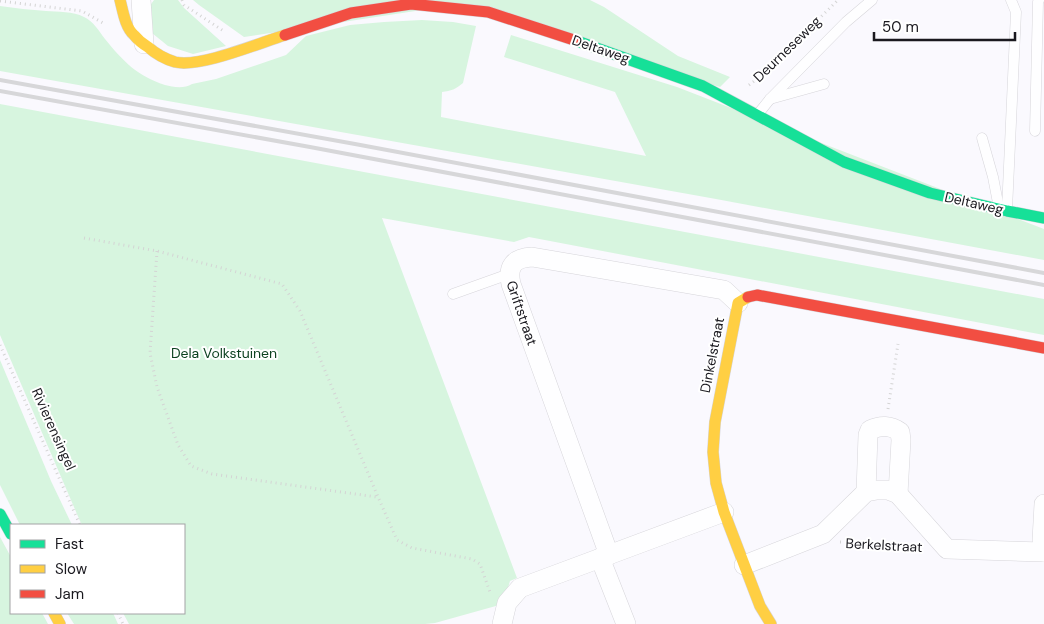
<svg xmlns="http://www.w3.org/2000/svg" width="1044" height="624" font-family="'DM Sans',sans-serif">
	<style>
		.green { fill: #d7f5df }
		.lines { fill: none; stroke-linecap: round; stroke-linejoin: round }
		.lane-casing { stroke: #d6d5da; stroke-width: 11 }
		.street-casing { stroke: #d6d5da; stroke-width: 20 }
		.fast-casing { stroke: #d6d5da; stroke-width: 12 }
		.slow-casing { stroke: #d6d5da; stroke-width: 12 }
		.jam-casing { stroke: #d6d5da; stroke-width: 12 }
		.path { stroke: #d4d4d4; stroke-width: 3; stroke-dasharray: 1 4; stroke-linecap: butt }
		.lane { stroke: #fefeff; stroke-width: 10 }
		.street { stroke: #fefeff; stroke-width: 19 }
		.fast { stroke: #16e098; stroke-width: 11 }
		.slow { stroke: #ffcf43; stroke-width: 11 }
		.jam { stroke: #f24e42; stroke-width: 11 }
		.rail { stroke: #d7d7d9; stroke-width: 4 }
		.labels { text-anchor: middle; stroke-width: 4; stroke-linejoin: round; paint-order: stroke }
		.street-label { font-size: 14px; fill: #1a191f; stroke: #fff }
		.park-label { font-size: 14px; fill: #0d4220; stroke: #fff }
	</style>
	<rect width="100%" height="100%" fill="#faf9fe"/>
	<g class="green">
		<path d="M154 0H178L184 8 226 46 193 54 168 46 152 33 149 7Z"/>
		<path d="M193 0H590L604 7 678 56 730 77 720 87 455 5 244 37 199 5Z"/>
		<path d="M0 6C15 8 31 10 46 11 58 12 73 11 84 17 93 21 99 31 105 39 123 61 137 76 165 85 173 87 184 89 192 84L216 79 286 55 306 36 350 25 384 22 422 20 453 22 476 26 463 83C456 89 451 91 442 92L441 117 646 156 615 92 504 57 511 35 677 87 1044 229V260L716 199 0 71Z"/>
		<path d="M0 104 1044 299V335L529 237 514 242 382 218 517 578 510 581 503 604 435 623 425 624H129L123 613H184V525H82L80 521 0 335Z"/>
		<path d="M0 360 51 481 72 525H20L0 485Z"/>
		<path d="M0 537 11 557V613H42L48 624H0Z"/>
		<path d="M67 613H113L118 624H74Z"/>
	</g>
	<g class="lines">
		<g class="lane-casing">
			<g id="lane">
				<path d="M770 99 824 84"/>
				<path d="M758 114 770 99 846 22 872 0"/>
				<path d="M1035 131 1038 2 1039 0"/>
				<path d="M982 138 993 177 999 208"/>
				<path d="M1007 210 1016 12 1011 0"/>
				<path d="M453 294 509 274"/>
			</g>
		</g>
		<g class="street-casing">
			<g id="street">
				<path d="M141 0 144 44"/>
				<path d="M866 492 868 435 870 430C880 425 891 425 900 432L901 440 898 494"/>
				<path d="M1044 552 1042 540 1044 504"/>
				<path d="M609 555 511 284C507 266 514 258 532 257L724 290 738 303"/>
				<path d="M600 558 626 624"/>
				<path d="M744 565 823 534 866 492 877 490H888L898 494 947 549 1044 552"/>
				<path d="M502 624 507 603 520 588 724 512"/>
			</g>
		</g>
		<g class="fast-casing">
			<g id="fast">
				<path d="M577 41 703 86 844 162 930 193 1007 211 1044 218"/>
				<path d="M0 514 11 534"/>
			</g>
		</g>
		<g class="slow-casing">
			<g id="slow">
				<path d="M120 0C123 11 125 27 134 35 138 40 143 44 148 47 156 54 165 59 175 62 200 68 259 43 285 35"/>
				<path d="M748 297 738 303 715 422 713 452 716 483 724 512 760 606 771 624"/>
				<path d="M54 613 60 624"/>
			</g>
		</g>
		<g class="jam-casing">
			<g id="jam">
				<path d="M285 35 351 13 411 4 488 12 577 41"/>
				<path d="M748 297 757 295 1044 348"/>
			</g>
		</g>
		<g class="path">
			<path d="M182 0 184 5 225 32"/>
			<path d="M0 1 82 11 103 23"/>
			<path d="M749 85 761 76 838 0"/>
			<path d="M84 238 157 251 282 284 300 311 378 497 397 540 412 548 472 559 480 564 491 595"/>
			<path d="M157 251 150 353 157 387 178 445 191 466 212 474 377 497"/>
			<path d="M0 345 80 525"/>
			<path d="M888 409 898 344"/>
			<path d="M840 542 921 547"/>
			<path d="M118 613 123 624"/>
		</g>
		<use href="#lane" class="lane"/>
		<use href="#street" class="street"/>
		<use href="#fast" class="fast"/>
		<use href="#slow" class="slow"/>
		<use href="#jam" class="jam"/>
		<g class="rail">
			<path d="M0 80 355 144 1044 273"/>
			<path d="M0 91 310 147 1044 285"/>
		</g>
	</g>
	<g class="labels">
		<g class="street-label">
			<text transform="translate(601 49) rotate(19)" y="5">Deltaweg</text>
			<text transform="translate(787 49) rotate(-44)" y="5">Deurneseweg</text>
			<text transform="translate(974 203) rotate(13)" y="5">Deltaweg</text>
			<text transform="translate(522 313) rotate(71)" y="5">Griftstraat</text>
			<text transform="translate(712 355) rotate(-79)" y="5">Dinkelstraat</text>
			<text transform="translate(54 429) rotate(66)" y="5">Rivierensingel</text>
			<text transform="translate(884 545) rotate(3)" y="5">Berkelstraat</text>
		</g>
		<g class="park-label">
			<text x="224" y="358">Dela Volkstuinen</text>
		</g>
	</g>
	<rect x="10" y="524" width="175" height="90" fill="#ffffff" stroke="#a3a3a5"/>
	<rect x="20" y="540" width="25" height="8" fill="#16e098" stroke="#a3a3a5"/>
	<text x="55" y="549" font-size="15" fill="#1a191f">Fast</text>
	<rect x="20" y="565" width="25" height="8" fill="#ffcf43" stroke="#a3a3a5"/>
	<text x="55" y="574" font-size="15" fill="#1a191f">Slow</text>
	<rect x="20" y="590" width="25" height="8" fill="#f24e42" stroke="#a3a3a5"/>
	<text x="55" y="599" font-size="15" fill="#1a191f">Jam</text>
	<path d="M874 32v8h141v-8" fill="none" stroke="#1a191f" stroke-width="2.5"/>
	<text x="882" y="32" font-size="15" fill="#1a191f" stroke="#ffffff" stroke-width="4" paint-order="stroke">50 m</text>
</svg>
